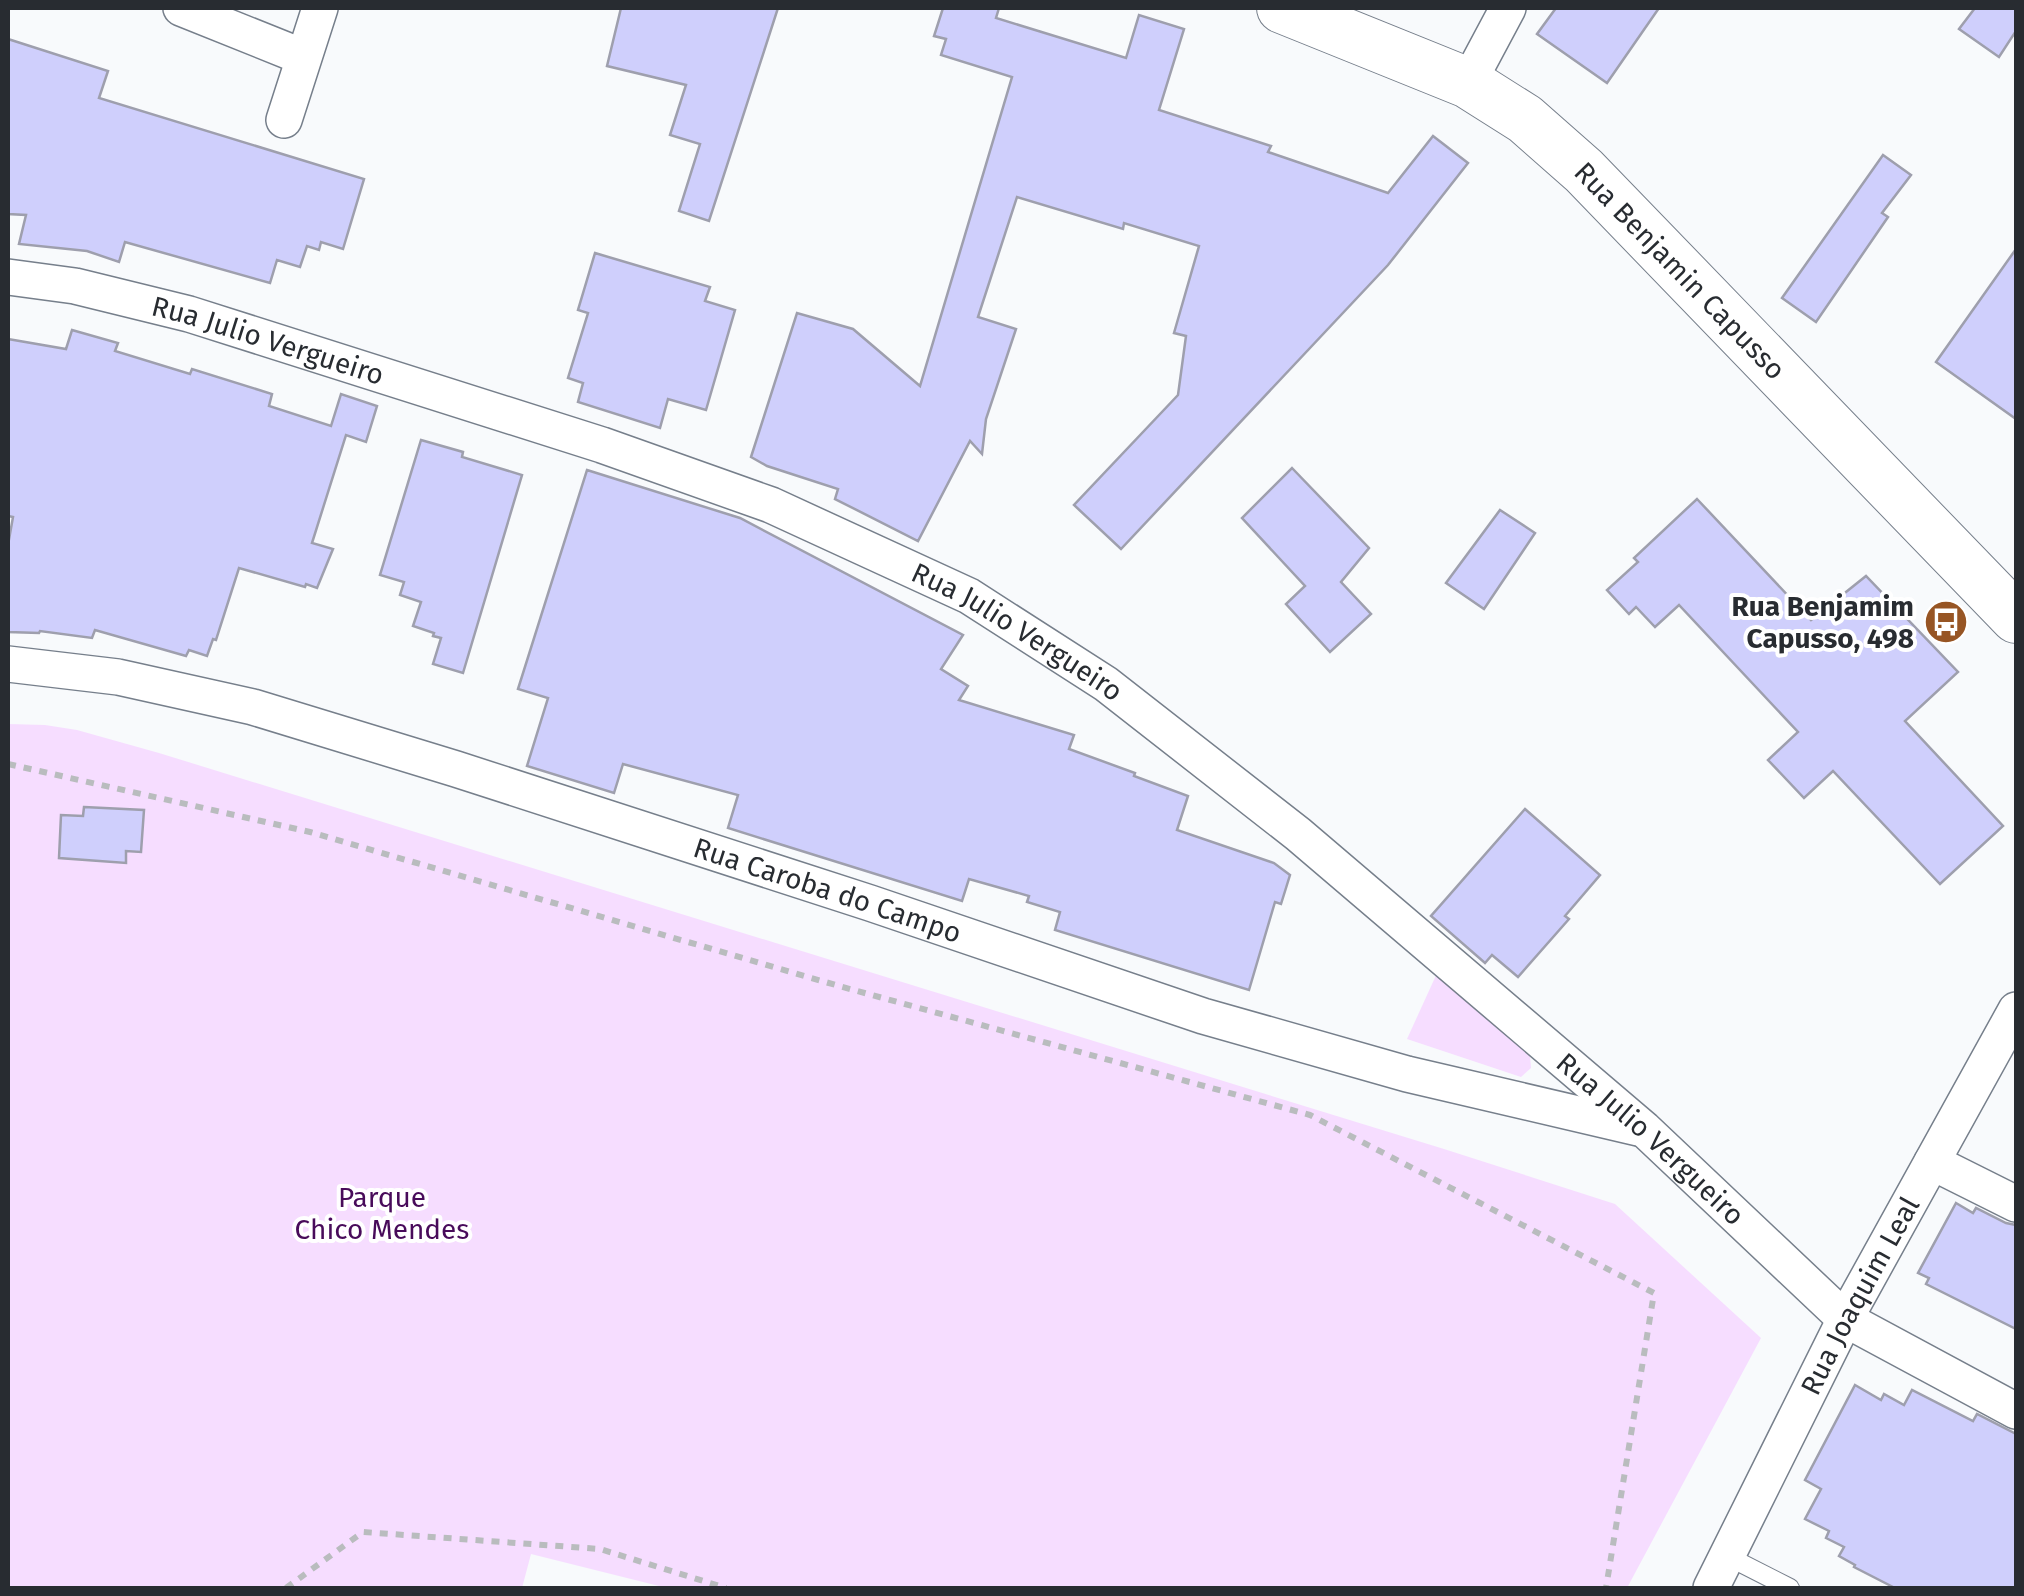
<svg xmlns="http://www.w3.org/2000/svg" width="2024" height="1596" font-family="'Fira Sans',sans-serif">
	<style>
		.green { fill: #f6ddff }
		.building { fill: #cfcffc; stroke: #9e9fad; stroke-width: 2.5 }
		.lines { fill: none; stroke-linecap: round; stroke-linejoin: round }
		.lane-casing { stroke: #767f8b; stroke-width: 20 }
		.street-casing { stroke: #767f8b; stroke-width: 38 }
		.secondary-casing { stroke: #767f8b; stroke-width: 52 }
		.path { stroke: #b9bcbe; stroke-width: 6; stroke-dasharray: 8 8; stroke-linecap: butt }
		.lane { stroke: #fff; stroke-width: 18 }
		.street { stroke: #fff; stroke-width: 35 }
		.secondary { stroke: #fff; stroke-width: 50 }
		.labels { text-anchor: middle; stroke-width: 8; stroke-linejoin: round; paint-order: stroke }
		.street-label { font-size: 28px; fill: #282c31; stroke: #fff }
		.poi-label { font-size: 28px; font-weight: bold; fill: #282c31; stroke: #fff; text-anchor: end }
		.park-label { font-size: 28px; fill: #480b5a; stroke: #fff }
	</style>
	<rect width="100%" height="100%" fill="#f8fafc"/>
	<g class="green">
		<path d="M8 724 45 725 77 730 159 753 1444 1149 1615 1204 1761 1338 1627 1588H667L531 1554 522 1588H8Z"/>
		<path d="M1438 971 1530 1055 1531 1068 1521 1077 1407 1039Z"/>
	</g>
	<g class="building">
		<path d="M621 8H778L709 221 679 211 700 144 670 135 686 85 607 66Z"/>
		<path d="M943 8H999L996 18 1126 58 1139 15 1184 29 1159 110 1271 146 1268 152 1388 193 1433 136 1468 163 1388 265 1121 549 1074 505 1178 395 1186 336 1174 333 1199 246 1124 223 1123 229 1017 197 978 317 1016 329 986 419 982 454 970 441 918 541 835 499 838 489 767 466 751 457 797 313 853 329 920 386 1012 77 941 55 946 39 934 36Z"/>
		<path d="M1556 8H1659L1607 83 1537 34Z"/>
		<path d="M1975 8H2016V31L1999 57 1959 29Z"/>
		<path d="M8 39 108 71 99 98 364 179 343 249 321 242 319 250 307 246 300 267 277 260 270 283 125 242 119 262 87 251 19 244 26 215 8 214Z"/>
		<path d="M1883 155 1911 175 1882 213 1888 217 1816 322 1782 298Z"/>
		<path d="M2016 249V419L1936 362Z"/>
		<path d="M595 253 710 287 705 301 735 310 706 410 668 399 660 428 578 402 583 383 568 378 588 313 578 310Z"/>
		<path d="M72 330 118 343 115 351 190 374 192 369 272 394 269 406 331 426 341 394 377 406 366 442 346 435 312 543 333 549 317 588 306 584 305 587 239 568 216 640 213 639 207 656 189 650 186 656 95 630 92 638 40 631 39 633 8 632V545L13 517 8 516V339L66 349Z"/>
		<path d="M421 440 463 452 462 457 522 475 463 673 433 664 441 638 433 636 434 633 413 626 421 602 400 595 404 582 380 575Z"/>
		<path d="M1292 468 1369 548 1341 582 1371 614 1330 652 1286 604 1305 586 1242 518Z"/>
		<path d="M587 470 740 518 963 635 941 669 968 686 959 700 1074 735 1069 749 1135 773 1134 776 1188 796 1177 830 1274 863 1290 875 1281 904 1275 902 1249 990 1055 930 1060 912 1027 902 1029 896 969 879 962 901 728 828 738 795 623 764 614 793 527 766 548 698 518 689Z"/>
		<path d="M1697 499 1811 620 1866 576 1958 672 1905 721 2003 826 1940 884 1833 771 1804 798 1768 760 1798 732 1679 605 1655 627 1636 607 1629 614 1607 590 1638 562 1634 558Z"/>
		<path d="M1500 510 1535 533 1484 609 1446 583Z"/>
		<path d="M84 807 144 810 141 852 126 851V863L59 858 61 815 83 816Z"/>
		<path d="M1525 809 1600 875 1565 916 1569 919 1518 977 1492 955 1485 963 1431 916Z"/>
		<path d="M1956 1203 1973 1213 1976 1208 2006 1223 2016 1225V1329L1926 1284 1929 1278 1918 1273Z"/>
		<path d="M1855 1385 1881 1400 1884 1394 1904 1405 1912 1390 1973 1421 1977 1414 2016 1434V1588H1895L1854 1567 1855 1565 1839 1556 1844 1547 1826 1538 1829 1531 1805 1519 1821 1489 1805 1480Z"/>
	</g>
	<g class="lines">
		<g class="lane-casing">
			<path id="lane" d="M1727 1556 1790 1588"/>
		</g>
		<g class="street-casing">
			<g id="street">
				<path d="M181 8 303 57"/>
				<path d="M1468 83 1508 8"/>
				<path d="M284 120 320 8"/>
				<path id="s1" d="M8 277 75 286 189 314 602 445 771 505 969 596 1106 684 1298 834 1644 1129 1845 1319 2016 1411"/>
				<path id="s2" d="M8 664 118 677 253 707 456 769 870 903 1203 1016 1407 1074 1638 1128"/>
				<path d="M1932 1162 2016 1204"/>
				<path id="s3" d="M1711 1588 1845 1319 2016 1010"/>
			</g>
		</g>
		<g class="secondary-casing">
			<g id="secondary">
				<path id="s4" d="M1282 8 1468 83 1525 119 1584 171 2016 618"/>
			</g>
		</g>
		<g class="path">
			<path d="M8 764 310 832 839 986 1310 1115 1654 1293 1606 1588"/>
			<path d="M286 1588 363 1532 600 1549 726 1588"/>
		</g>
		<use href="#lane" class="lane"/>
		<use href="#street" class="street"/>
		<use href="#secondary" class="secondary"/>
	</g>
	<defs>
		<g id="bus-disc" transform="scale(2.25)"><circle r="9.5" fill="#975524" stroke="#fff"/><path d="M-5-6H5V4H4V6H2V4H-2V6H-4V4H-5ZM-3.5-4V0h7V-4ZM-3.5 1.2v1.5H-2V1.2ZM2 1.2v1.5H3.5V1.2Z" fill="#fff"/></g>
	</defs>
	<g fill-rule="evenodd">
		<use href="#bus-disc" x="1946" y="622"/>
	</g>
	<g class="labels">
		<g class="street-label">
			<text dy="10" stroke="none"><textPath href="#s4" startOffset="485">Rua Benjamin Capusso</textPath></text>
			<text dy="10" stroke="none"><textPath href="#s1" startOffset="268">Rua Julio Vergueiro</textPath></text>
			<text dy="10" stroke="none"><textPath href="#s1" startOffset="1075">Rua Julio Vergueiro</textPath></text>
			<text dy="10" stroke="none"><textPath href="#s2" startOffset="852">Rua Caroba do Campo</textPath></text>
			<text dy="10" stroke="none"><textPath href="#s1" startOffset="1888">Rua Julio Vergueiro</textPath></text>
			<text dy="10" stroke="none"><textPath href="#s3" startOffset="328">Rua Joaquim Leal</textPath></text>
		</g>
		<g class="poi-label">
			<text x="1914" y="616">Rua Benjamim<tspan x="1914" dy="32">Capusso, 498</tspan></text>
		</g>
		<g class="park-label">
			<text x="382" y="1207">Parque<tspan x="382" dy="32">Chico Mendes</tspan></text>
		</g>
	</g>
	<rect width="2024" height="1596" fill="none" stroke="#282c31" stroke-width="20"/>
</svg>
